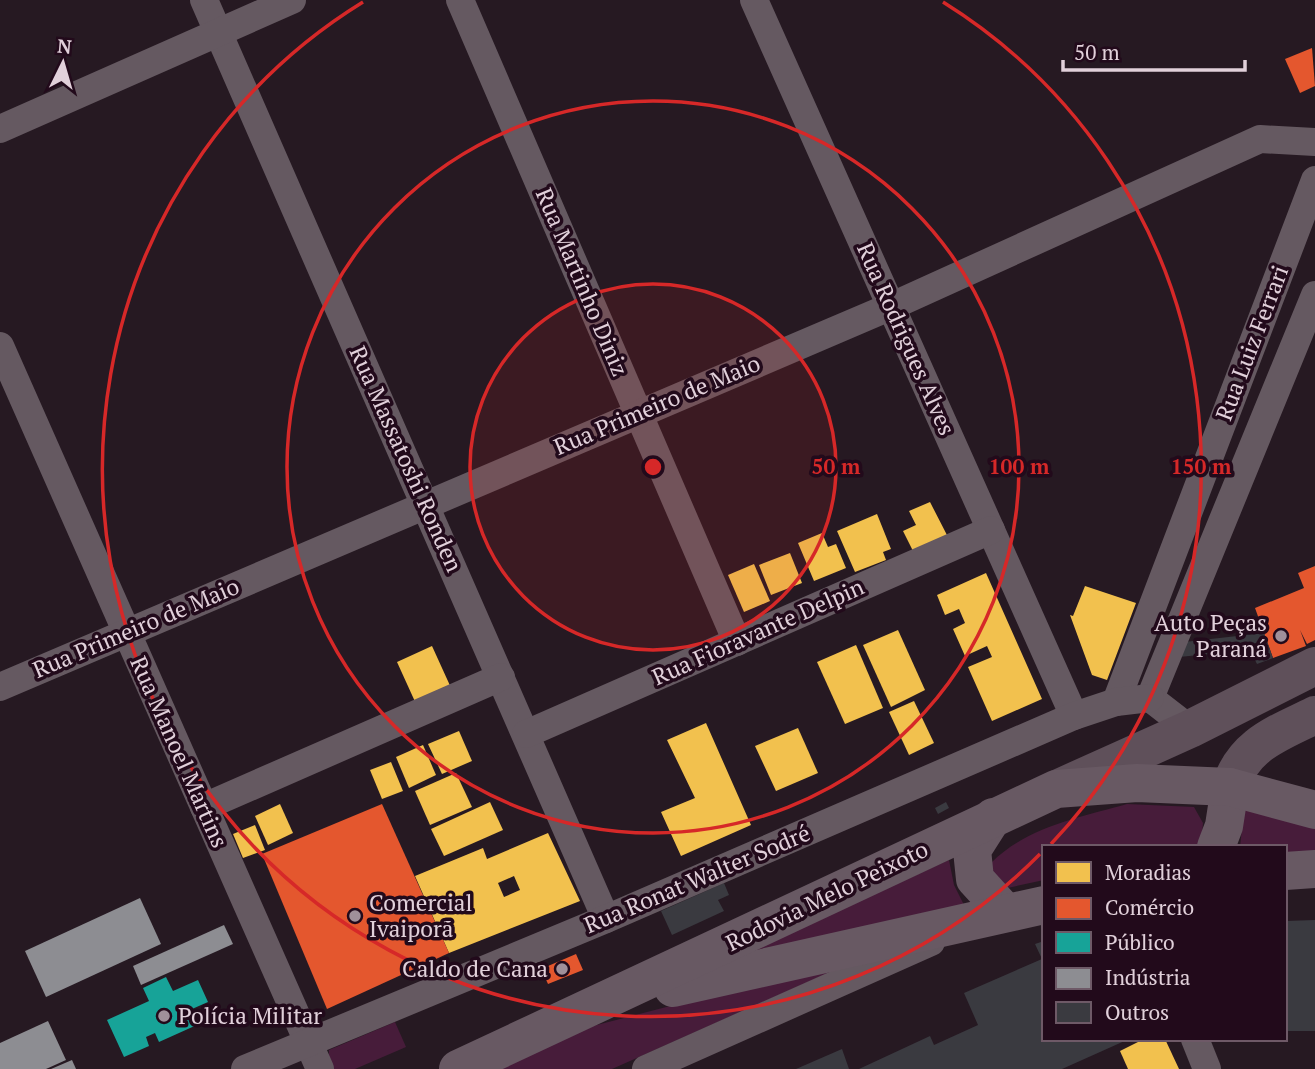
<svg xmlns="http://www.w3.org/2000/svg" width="1315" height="1069" font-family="'PT Serif',serif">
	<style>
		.green { fill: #471c3a }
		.homes { fill: #f2c14e; fill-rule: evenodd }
		.shops { fill: #e4572e }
		.public { fill: #17a398 }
		.industry { fill: #8d8d92 }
		.building { fill: #3a3a40 }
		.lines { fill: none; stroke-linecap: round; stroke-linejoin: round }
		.street { stroke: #655961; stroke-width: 28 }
		.secondary { stroke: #5f505a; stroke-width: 38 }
		.primary { stroke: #685963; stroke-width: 38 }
		.ring { fill: none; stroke: #d62828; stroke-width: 3.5 }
		.poi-dot { fill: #a0909a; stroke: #220a1b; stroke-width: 2.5 }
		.labels { text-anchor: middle; stroke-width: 7; stroke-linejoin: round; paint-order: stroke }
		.street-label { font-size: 23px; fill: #e1d0da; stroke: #220a1b }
		.poi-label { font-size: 23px; fill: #e1d0da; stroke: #220a1b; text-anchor: end }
		.centre { fill: #d62828; stroke: #220a1b; stroke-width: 3.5 }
		.ring-label { font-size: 21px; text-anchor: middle; font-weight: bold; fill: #d62828; stroke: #220a1b; stroke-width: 7; stroke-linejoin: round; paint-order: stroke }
	</style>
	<rect width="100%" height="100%" fill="#261922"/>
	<g class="green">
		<path d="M1238 796 1315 822V862L1285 863V847H1240L1242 828Z"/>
		<path d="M1127 804 1194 807 1203 823 1201 847H1044V880L998 890 991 863C1026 827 1081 817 1127 804Z"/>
		<path d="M949 860 954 885 965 907 717 965Z"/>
		<path d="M871 954 612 1069H500L593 1026Z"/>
		<path d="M395 1022 406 1047 355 1069H329V1050Z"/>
	</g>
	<g class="homes">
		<path d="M930 502 949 539 915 555 903 531 916 525 909 511Z"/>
		<path d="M877 514 891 549 883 552 886 560 855 572 837 531Z"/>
		<path d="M822 533 828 547 836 544 846 568 814 581 798 543Z"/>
		<path d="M790 553 802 583 771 595 759 565Z"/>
		<path d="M754 564 770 601 744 612 728 575Z"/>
		<path d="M986 573 1042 699 992 721 968 667 992 657 987 646 965 656 953 629 965 623 959 609 945 615 937 595Z"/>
		<path d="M1085 586 1136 603 1107 680 1092 675 1070 615 1073 616Z"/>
		<path d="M898 630 925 690 891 707 863 645Z"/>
		<path d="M856 645 883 708 845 724 817 662Z"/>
		<path d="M432 646 452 690 417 706 397 662Z"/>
		<path d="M914 701 934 743 909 755 889 712Z"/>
		<path d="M706 723 751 825 681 856 661 812 695 798 667 740Z"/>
		<path d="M798 728 818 773 776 791 755 746Z"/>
		<path d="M459 731 472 761 442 774 428 744Z"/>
		<path d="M423 745 436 775 409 788 396 757Z"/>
		<path d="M391 762 403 791 382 799 370 770Z"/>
		<path d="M456 773 472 807 430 825 415 791Z"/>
		<path d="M490 802 503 830 444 856 431 829Z"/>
		<path d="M280 804 293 833 268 845 255 816Z"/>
		<path d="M255 825 265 850 243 858 233 834Z"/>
		<path d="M548 833 580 901 449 953 415 876 483 848 487 859ZM514 876 520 890 504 897 498 883Z"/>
		<path d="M1144 1039H1165L1179 1069H1128L1120 1051Z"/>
	</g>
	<g class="shops">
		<path d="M1312 48 1315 86 1300 93 1285 59Z"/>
		<path d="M1315 566V640L1307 644 1300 630 1306 646 1273 658 1255 608 1304 588 1298 573Z"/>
		<path d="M382 804 449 953 327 1009 262 854Z"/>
		<path d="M576 954 583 970 548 984 541 969Z"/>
	</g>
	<path class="public" d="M166 977 173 991 198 980 208 1002 192 1009 199 1024 159 1042 155 1033 146 1037 149 1046 124 1057 107 1020 149 1001 143 988Z"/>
	<g class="industry">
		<path d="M140 898 161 944 46 997 25 951Z"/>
		<path d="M224 925 233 944 141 985 133 966Z"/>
		<path d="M48 1021 66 1060 46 1069H0V1043Z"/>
		<path d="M72 1060 76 1069H51Z"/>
	</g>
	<g class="building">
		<path d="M1264 633 1273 658 1257 664 1250 650 1179 657 1184 642Z"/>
		<path d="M946 802 949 808 938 814 935 808Z"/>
		<path d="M724 883 729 895 718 900 724 911 672 935 661 911Z"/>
		<path d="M1315 920V1031H1287L1285 921Z"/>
		<path d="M1044 941V1039H1129L1062 1069H859L930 1036 934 1045 978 1025 964 993 1042 959 1035 944Z"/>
		<path d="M842 1049 849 1069H796Z"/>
	</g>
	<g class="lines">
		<g class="street">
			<path d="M204 0 606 919"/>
			<path d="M460 0 737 642"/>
			<path d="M754 0 1074 716"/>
			<path d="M0 129 292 0"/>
			<path d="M0 346 320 1069"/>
			<path d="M0 687 892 306 1260 139 1315 142"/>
			<path d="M1150 698 1315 295"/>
			<path d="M1150 698 1190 729"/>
			<path d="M1116 702 1315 180"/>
			<path d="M526 734 991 530"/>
			<path d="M204 807 501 677"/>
			<path d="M1195 1039 1207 1069"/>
			<path d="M245 1069 606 919 1074 716 1116 702 1150 698"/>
			<path d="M646 1069 931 942"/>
		</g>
		<g class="secondary">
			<path d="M1061 787 1190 729 1315 666"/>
			<path d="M1230 787C1244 744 1277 734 1315 715"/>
		</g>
		<g class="primary">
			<path d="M993 817 972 850 975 879 1006 913"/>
			<path d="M1216 847 1224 826 1230 787"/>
			<path d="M1285 871 1315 869"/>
			<path d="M673 988 1044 905"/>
			<path d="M458 1069 1056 789 1137 783 1230 787 1315 810"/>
		</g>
	</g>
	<circle cx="653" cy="467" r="183" fill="#d62828" fill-opacity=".12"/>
	<g class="ring">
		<circle cx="653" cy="467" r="183"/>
		<circle cx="653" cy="467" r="366"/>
		<path d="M1040 854A548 548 0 1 1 363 2M943 2A548 548 0 0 1 1051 844"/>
	</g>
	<g class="poi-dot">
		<circle cx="1281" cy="636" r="7"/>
		<circle cx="355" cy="916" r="7"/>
		<circle cx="562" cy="969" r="7"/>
		<circle cx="164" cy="1016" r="7"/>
	</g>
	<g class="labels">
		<g class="street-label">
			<text transform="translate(582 282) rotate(67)" y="8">Rua Martinho Diniz</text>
			<text transform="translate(906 339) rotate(66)" y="8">Rua Rodrigues Alves</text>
			<text transform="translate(1252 343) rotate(-69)" y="8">Rua Luiz Ferrari</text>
			<text transform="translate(657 405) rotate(-23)" y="8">Rua Primeiro de Maio</text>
			<text transform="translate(406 459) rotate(66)" y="8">Rua Massatoshi Ronden</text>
			<text transform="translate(136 628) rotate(-23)" y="8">Rua Primeiro de Maio</text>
			<text transform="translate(758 632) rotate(-24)" y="8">Rua Fioravante Delpin</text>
			<text transform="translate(179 752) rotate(66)" y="8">Rua Manoel Martins</text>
			<text transform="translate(697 879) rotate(-23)" y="8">Rua Ronat Walter Sodré</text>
			<text transform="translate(827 896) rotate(-26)" y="8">Rodovia Melo Peixoto</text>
		</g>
		<g class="poi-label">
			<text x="1267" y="631">Auto Peças<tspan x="1267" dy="26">Paraná</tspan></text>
			<text x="369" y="911" text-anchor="start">Comercial<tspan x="369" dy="26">Ivaiporã</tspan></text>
			<text x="548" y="977">Caldo de Cana</text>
			<text x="178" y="1024" text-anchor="start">Polícia Militar</text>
		</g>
	</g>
	<circle cx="653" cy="467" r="10" class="centre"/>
	<g class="ring-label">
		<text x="836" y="474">50 m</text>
		<text x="1019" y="474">100 m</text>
		<text x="1201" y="474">150 m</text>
	</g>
	<rect x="1042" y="845" width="245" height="196" fill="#220a1b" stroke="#6e5967" stroke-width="2"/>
	<rect x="1056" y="862" width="35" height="21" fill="#f2c14e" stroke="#6e5967" stroke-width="2"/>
	<text x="1105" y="880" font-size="21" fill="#e1d0da">Moradias</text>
	<rect x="1056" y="898" width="35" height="21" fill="#e4572e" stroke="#6e5967" stroke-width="2"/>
	<text x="1105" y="915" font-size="21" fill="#e1d0da">Comércio</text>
	<rect x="1056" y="932" width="35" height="21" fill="#17a398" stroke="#6e5967" stroke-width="2"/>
	<text x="1105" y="950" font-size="21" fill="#e1d0da">Público</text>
	<rect x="1056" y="968" width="35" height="21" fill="#8d8d92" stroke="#6e5967" stroke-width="2"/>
	<text x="1105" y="985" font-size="21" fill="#e1d0da">Indústria</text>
	<rect x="1056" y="1002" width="35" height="21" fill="#3a3a40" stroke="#6e5967" stroke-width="2"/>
	<text x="1105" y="1020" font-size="21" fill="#e1d0da">Outros</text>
	<g transform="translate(63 63) rotate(5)" stroke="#220a1b" stroke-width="5" paint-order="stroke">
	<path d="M0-5L12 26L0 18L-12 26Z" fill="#e1d0da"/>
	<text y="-10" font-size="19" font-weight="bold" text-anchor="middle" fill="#e1d0da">N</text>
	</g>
	<path d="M1063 60v10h182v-10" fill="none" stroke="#e1d0da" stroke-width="3.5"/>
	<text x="1074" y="60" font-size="21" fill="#e1d0da" stroke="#220a1b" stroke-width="5" paint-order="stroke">50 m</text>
</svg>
